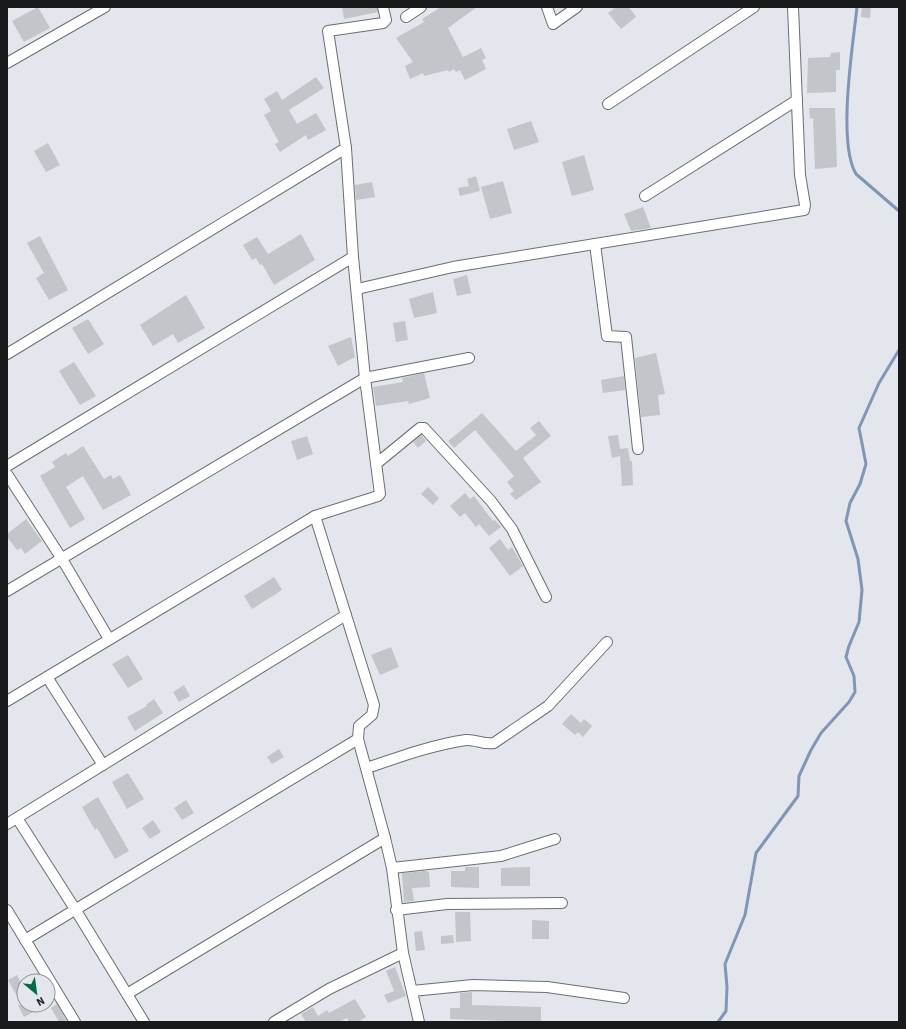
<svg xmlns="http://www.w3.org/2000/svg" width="906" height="1029" font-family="'Source Sans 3',sans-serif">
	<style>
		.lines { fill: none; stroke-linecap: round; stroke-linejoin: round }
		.stream { stroke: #8195b5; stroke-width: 3 }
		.building { fill: #c2c5ca }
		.street-casing { stroke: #6b6e72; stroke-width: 12 }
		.street { stroke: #fff; stroke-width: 10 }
	</style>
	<rect width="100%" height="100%" fill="#e3e6ec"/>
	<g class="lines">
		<g class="stream">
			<path d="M857 7C853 45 837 142 856 174L899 211"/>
			<path d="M718 1022 726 1011 727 987 725 964 745 915 756 853 798 796 799 776 811 750 821 733 849 702 855 692 854 676 846 657 849 646 859 622 862 590 858 559 846 521 850 503 860 484 866 464 859 428 879 383 899 350"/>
		</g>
	</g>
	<g class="building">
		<path d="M38 7 50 28 24 42 12 21Z"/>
		<path d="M342 7H377L378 12 344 19Z"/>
		<path d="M441 7H477L448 28 463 57 481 48 486 58 482 60 486 69 465 80 460 70 456 72 454 69 449 72 448 70 424 76 423 73 410 79 405 66 413 62 396 38 424 22 422 19Z"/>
		<path d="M616 7H629L636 17 621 29 608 13Z"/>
		<path d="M862 7H871L870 18 861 17Z"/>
		<path d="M840 52V70H836V92L807 93 808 58 830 57 831 53Z"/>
		<path d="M316 77 324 88 289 110 297 124 316 113 326 130 308 140 306 135 280 152 275 144 279 142 264 115 271 111 264 99 277 91 282 100Z"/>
		<path d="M809 108H835L837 167 815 169 813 118 810 119Z"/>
		<path d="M531 121 539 142 514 150 507 129Z"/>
		<path d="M48 143 60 165 46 172 34 151Z"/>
		<path d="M584 155 594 190 572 196 562 162Z"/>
		<path d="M476 176 480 191 460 196 458 188 469 186 467 179Z"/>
		<path d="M503 181 512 213 490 219 481 187Z"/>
		<path d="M372 182 375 197 356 200 355 185Z"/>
		<path d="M643 207 651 228 631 231 624 214Z"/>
		<path d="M301 234 315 260 274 285 262 264 260 265 256 258 252 260 243 245 257 237 268 254Z"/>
		<path d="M40 236 68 290 49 300 36 278 44 273 27 243Z"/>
		<path d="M467 275 471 293 457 296 453 279Z"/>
		<path d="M433 292 437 313 414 318 409 299Z"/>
		<path d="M186 295 205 328 178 343 173 334 153 346 140 325Z"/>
		<path d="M88 319 104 344 88 354 72 328Z"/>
		<path d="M405 321 408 340 396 342 393 323Z"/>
		<path d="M351 337 355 357 338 366 328 346Z"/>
		<path d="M656 353 665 394 658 395 660 415 641 417 635 358Z"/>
		<path d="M74 362 96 396 80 405 59 371Z"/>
		<path d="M424 373 430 398 409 404 408 401 376 406 373 387 403 382 402 378Z"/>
		<path d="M624 376 625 390 603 393 601 380Z"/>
		<path d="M482 413 516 451 536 435 530 428 539 421 551 436 523 458 541 482 516 500 510 494 514 491 507 482 514 476 475 430 454 448 448 441Z"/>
		<path d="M421 435 426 441 418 448 413 442Z"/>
		<path d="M618 435 620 449 628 448 630 461H632L633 485 622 486 620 456 612 458 608 436Z"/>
		<path d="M307 436 313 454 297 460 291 441Z"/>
		<path d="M83 446 104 479 111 475 113 479 120 475 131 495 103 510 83 476 66 487 85 519 70 528 40 476 55 467 52 462 66 453 68 456Z"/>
		<path d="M428 487 439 498 433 505 421 494Z"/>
		<path d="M465 493 470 499 474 496 493 521 495 520 501 527 489 536 479 524 476 527 465 513 460 517 450 506Z"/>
		<path d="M26 519 42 541 25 554 21 548 17 550 7 537V534Z"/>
		<path d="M500 539 508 550 512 547 523 566 510 576 489 548Z"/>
		<path d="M274 577 282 590 252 609 244 596Z"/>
		<path d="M391 647 399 667 380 675 371 655Z"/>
		<path d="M128 655 143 679 128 688 112 664Z"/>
		<path d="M184 685 190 696 179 702 173 692Z"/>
		<path d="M154 699 163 713 135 731 127 717 147 706 146 705Z"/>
		<path d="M571 714 581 723 584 719 592 726 583 737 578 732 575 735 562 724Z"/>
		<path d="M279 749 284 757 272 764 267 757Z"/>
		<path d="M128 773 144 799 127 809 112 782Z"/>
		<path d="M98 797 129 851 115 859 97 828 95 830 82 807Z"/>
		<path d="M186 800 194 813 182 820 174 808Z"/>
		<path d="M153 820 161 832 150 839 142 828Z"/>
		<path d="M465 867H479V888L451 887V871H465Z"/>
		<path d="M530 867V886H501V868Z"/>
		<path d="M425 871 429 872 430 887 412 888 414 901 404 902 402 873Z"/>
		<path d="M455 912H470L471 941 456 942Z"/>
		<path d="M532 920 549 921V939H532Z"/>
		<path d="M422 931 425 950 416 951 414 932Z"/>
		<path d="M453 935 454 943 441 944V936Z"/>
		<path d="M395 967 406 996 388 1003 384 995 394 991 386 971Z"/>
		<path d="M17 975 24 989V1005H47L24 1017 18 1005H22L8 980Z"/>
		<path d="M472 992V1005L541 1007V1022L450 1019V1008H460V993Z"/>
		<path d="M355 999 366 1017 358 1022H349L347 1018 339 1022H306L301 1014 313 1007 318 1016 327 1010 329 1013Z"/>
		<path d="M57 1004 67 1022H59L51 1008Z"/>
	</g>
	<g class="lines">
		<g class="street-casing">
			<g id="street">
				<path d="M383 7 386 20 383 23 328 31 346 148 353 257 365 378 380 494 378 496 315 516 374 705 372 715 359 726 358 739 385 838 392 868 403 953 419 1022"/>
				<path d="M547 7 553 24 577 7"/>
				<path d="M406 17 421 7"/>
				<path d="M7 63 105 7"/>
				<path d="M608 104 754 7"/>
				<path d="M645 196 797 100"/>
				<path d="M595 244 607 336 626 337 638 449"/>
				<path d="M357 289 453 267 804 210 805 205 800 175 793 7"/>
				<path d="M7 354 346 148"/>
				<path d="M376 464 420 428H424L491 501 512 529 546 597"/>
				<path d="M7 466 353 257"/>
				<path d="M7 474 62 559 109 639"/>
				<path d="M7 591 365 378 469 358"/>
				<path d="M47 677 103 765"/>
				<path d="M7 701 315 516"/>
				<path d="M367 768C399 757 432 745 466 740 475 739 484 745 494 743L548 706 607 642"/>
				<path d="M17 818 75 909 144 1022"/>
				<path d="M7 824 346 615"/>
				<path d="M392 868 501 856 555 839"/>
				<path d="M7 910 75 1022"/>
				<path d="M396 910 447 904 562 903"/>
				<path d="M25 940 358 739"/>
				<path d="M412 991 473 985 547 987 624 998"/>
				<path d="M127 994 385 838"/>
				<path d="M274 1022 329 989 403 953"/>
			</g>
		</g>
		<use href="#street" class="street"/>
	</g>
	<rect width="906" height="1029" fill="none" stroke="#191a1c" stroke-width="16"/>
	<g transform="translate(36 993) rotate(151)"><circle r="19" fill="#e3e6ec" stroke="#929499"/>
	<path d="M0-3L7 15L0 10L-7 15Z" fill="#046c42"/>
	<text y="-6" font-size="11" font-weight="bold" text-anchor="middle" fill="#191a1c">N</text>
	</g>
</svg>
